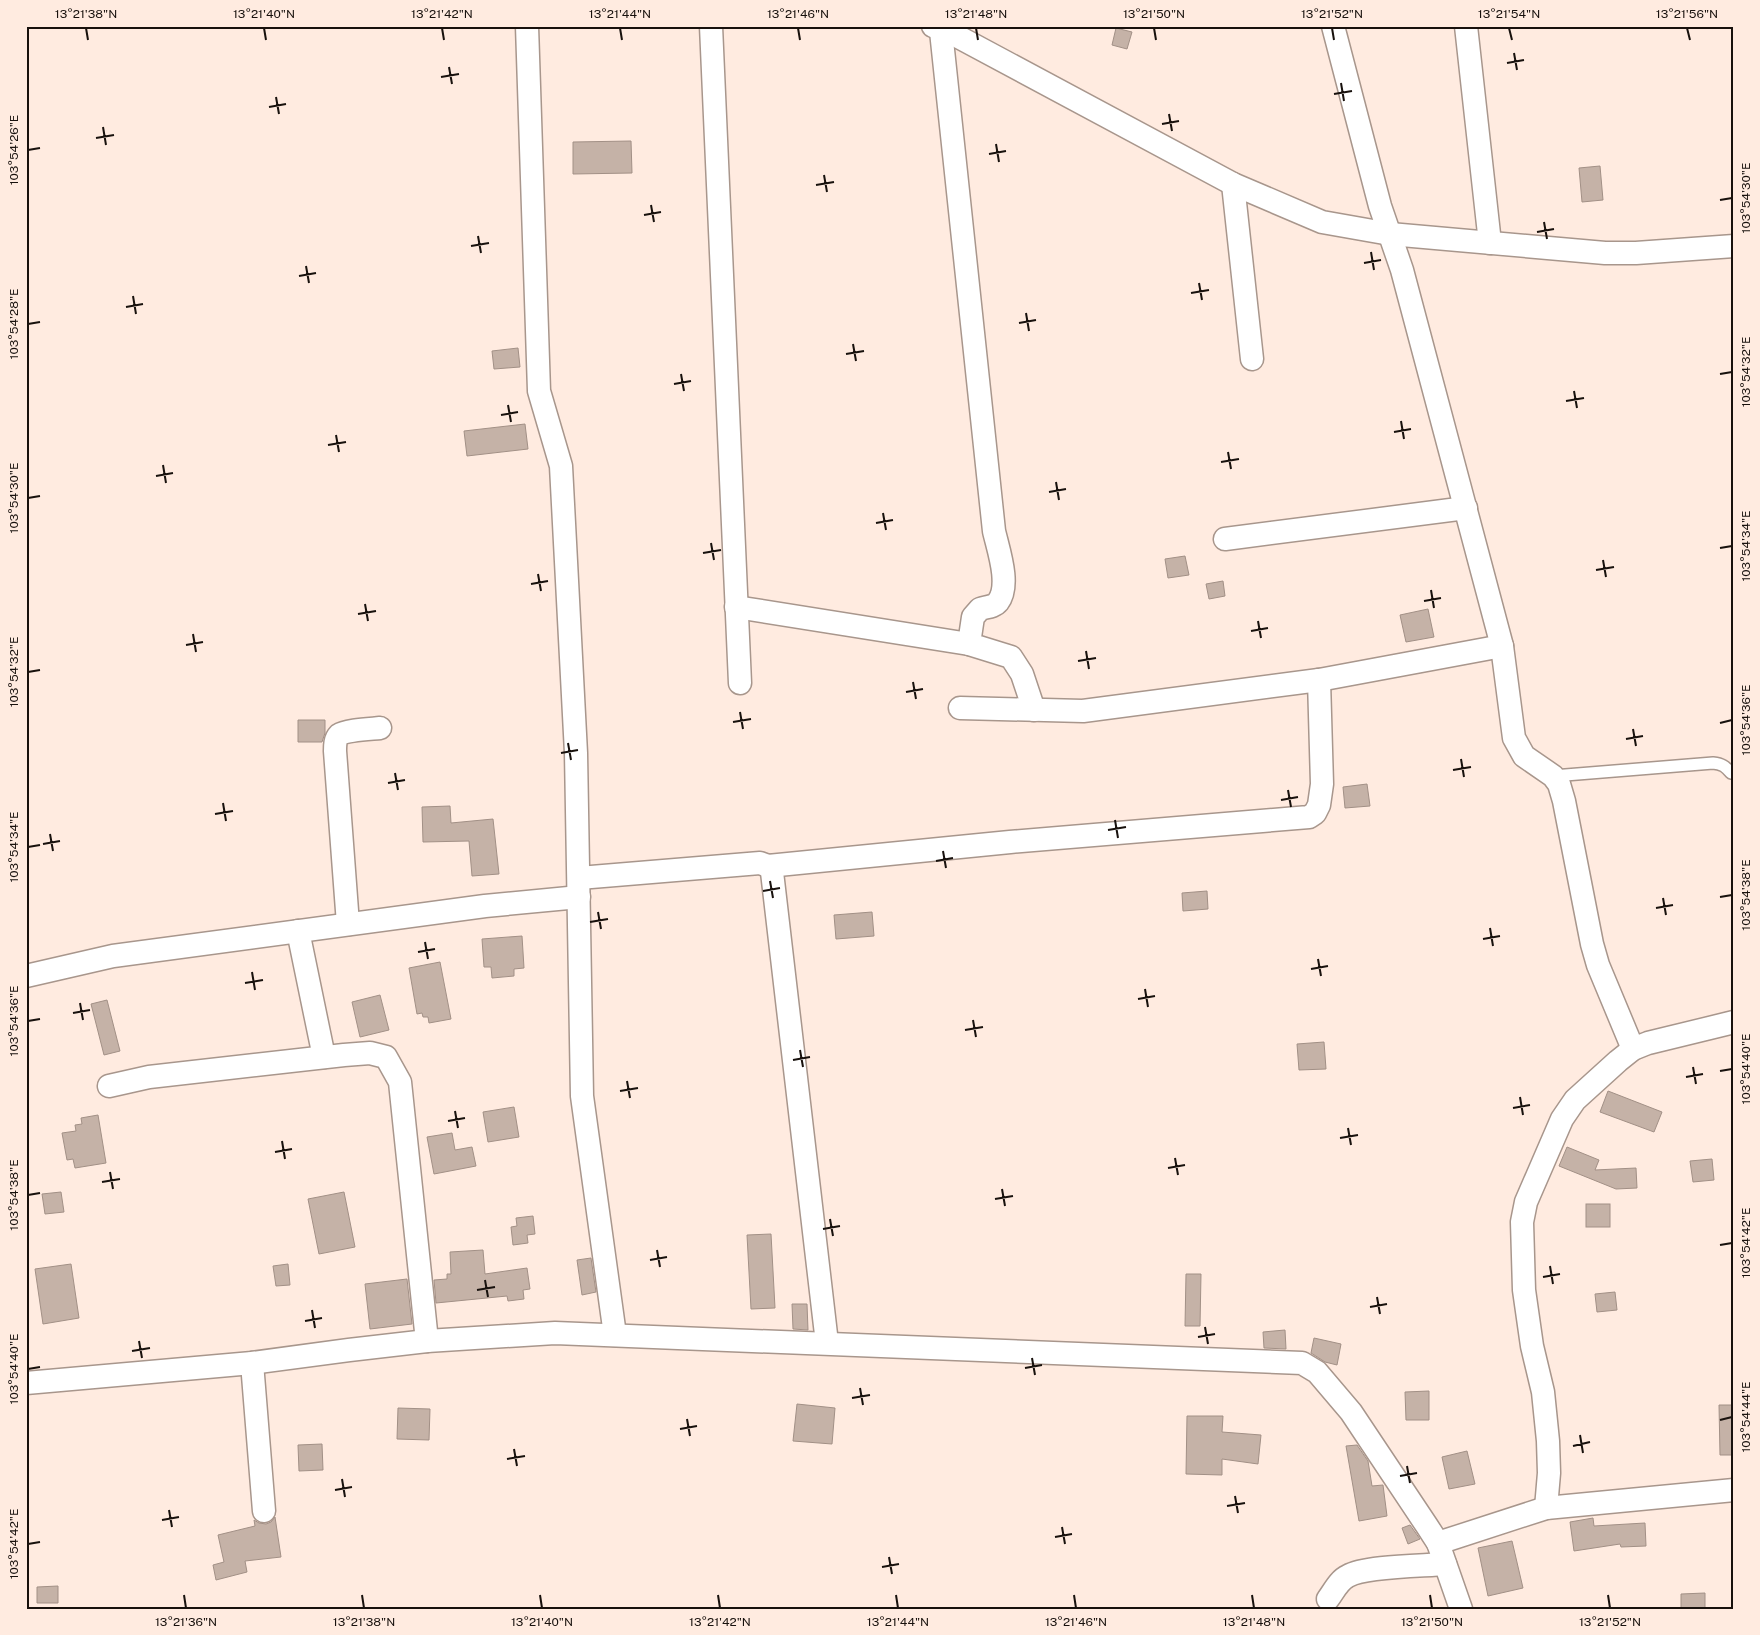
<svg xmlns="http://www.w3.org/2000/svg" width="1760" height="1635" font-family="'Public Sans',sans-serif">
	<style>
		.building { fill: #c5b2a7; stroke: #a29086 }
		.lines { fill: none; stroke-linecap: round; stroke-linejoin: round }
		.lane-casing { stroke: #a8968c; stroke-width: 14 }
		.street-casing { stroke: #a8968c; stroke-width: 25 }
		.lane { stroke: #fff; stroke-width: 11 }
		.street { stroke: #fff; stroke-width: 22 }
		.ticks { fill: none; stroke: #18110d; stroke-width: 2 }
		.neatline { fill: none; stroke: #18110d; stroke-width: 2 }
		.ticks-label { font-size: 12px; text-anchor: middle; fill: #18110d }
	</style>
	<rect width="100%" height="100%" fill="#ffebe0"/>
	<g class="building">
		<path d="M1116 28 1132 32 1127 49 1112 45Z"/>
		<path d="M631 141 632 173 573 174V142Z"/>
		<path d="M1600 166 1603 200 1582 202 1579 168Z"/>
		<path d="M518 348 520 367 494 369 492 351Z"/>
		<path d="M525 424 528 449 467 456 464 431Z"/>
		<path d="M1185 556 1189 575 1168 578 1165 559Z"/>
		<path d="M1223 581 1225 596 1209 599 1206 584Z"/>
		<path d="M1428 609 1434 637 1406 642 1400 615Z"/>
		<path d="M298 720H325V733L322 742H298Z"/>
		<path d="M1367 784 1370 806 1345 808 1343 787Z"/>
		<path d="M450 806 451 823 493 819 499 874 472 876 469 841 423 842 422 807Z"/>
		<path d="M1207 891 1208 909 1183 911 1182 893Z"/>
		<path d="M872 912 874 936 836 939 834 915Z"/>
		<path d="M522 936 524 968 514 969V976L492 978 491 967H484L482 939Z"/>
		<path d="M440 962 451 1019 429 1023 428 1017H423L422 1013 417 1014 409 968Z"/>
		<path d="M380 995 389 1030 360 1037 352 1002Z"/>
		<path d="M107 1000 120 1051 104 1055 91 1004Z"/>
		<path d="M1324 1042 1326 1069 1299 1070 1297 1044Z"/>
		<path d="M1608 1091 1662 1112 1654 1132 1600 1112Z"/>
		<path d="M514 1107 519 1137 488 1142 483 1112Z"/>
		<path d="M98 1115 106 1163 75 1168 73 1159 67 1160 62 1133 76 1131 75 1125 82 1124 81 1118Z"/>
		<path d="M452 1133 455 1150 472 1147 476 1166 434 1174 427 1137Z"/>
		<path d="M1567 1147 1599 1160 1595 1170 1636 1168 1637 1188 1616 1189 1559 1166Z"/>
		<path d="M1712 1159 1714 1180 1693 1182 1690 1161Z"/>
		<path d="M61 1192 64 1212 45 1214 42 1194Z"/>
		<path d="M344 1192 355 1247 319 1254 308 1199Z"/>
		<rect x="1586" y="1204" width="24" height="23"/>
		<path d="M533 1216 535 1234 527 1235 528 1243 513 1245 511 1227 517 1226 516 1218Z"/>
		<path d="M771 1234 775 1308 751 1309 747 1235Z"/>
		<path d="M483 1250 485 1274 527 1268 530 1289 523 1290 524 1299 508 1301 507 1296 436 1303 434 1280 447 1279V1274H451L450 1252Z"/>
		<path d="M591 1258 596 1292 582 1295 577 1260Z"/>
		<path d="M71 1264 79 1318 43 1324 35 1269Z"/>
		<path d="M288 1264 290 1285 276 1286 273 1266Z"/>
		<path d="M1186 1274H1201L1200 1326H1185Z"/>
		<path d="M407 1279 412 1324 370 1329 365 1284Z"/>
		<path d="M1615 1292 1617 1310 1597 1312 1595 1294Z"/>
		<path d="M792 1304H807L808 1330 793 1329Z"/>
		<path d="M1285 1330 1286 1349 1264 1348 1263 1332Z"/>
		<path d="M1314 1338 1341 1344 1337 1365 1325 1362 1311 1353Z"/>
		<path d="M1429 1391V1420H1406L1405 1392Z"/>
		<path d="M797 1404 835 1408 832 1444 793 1441Z"/>
		<path d="M1719 1405H1734V1455H1720Z"/>
		<path d="M398 1408 430 1409 429 1440 397 1439Z"/>
		<path d="M1187 1416H1223L1222 1432 1261 1435 1258 1464 1222 1459V1475L1186 1474Z"/>
		<path d="M322 1444 323 1470 299 1471 298 1445Z"/>
		<path d="M1357 1445 1368 1461 1372 1486 1383 1485 1387 1516 1359 1521 1346 1446Z"/>
		<path d="M1467 1451 1475 1484 1449 1489 1442 1457Z"/>
		<path d="M275 1517 281 1557 245 1561 247 1572 216 1580 213 1565 224 1562 218 1535 255 1526 254 1520 259 1523 266 1524 271 1522Z"/>
		<path d="M1593 1518 1594 1526 1645 1523 1646 1546 1621 1547 1620 1544 1574 1551 1570 1522Z"/>
		<path d="M1410 1525 1420 1539 1408 1544 1402 1528Z"/>
		<path d="M1512 1541 1523 1588 1488 1596 1478 1548Z"/>
		<path d="M58 1586V1603H37V1587Z"/>
		<path d="M1705 1593V1609H1681V1594Z"/>
	</g>
	<g class="lines">
		<g class="lane-casing">
			<path id="lane" d="M1553 776 1713 763C1722 764 1725 766 1731 773"/>
		</g>
		<g class="street-casing">
			<g id="street">
				<path d="M527 26 539 391 561 466 576 753 582 1096 615 1335"/>
				<path d="M711 26 740 683"/>
				<path d="M933 26 953 34 1233 184 1322 222 1390 234 1605 253H1636L1734 246"/>
				<path d="M1333 26 1380 206 1402 270 1502 646 1514 738 1524 756 1553 776 1559 784 1564 801 1592 944 1598 965 1633 1049"/>
				<path d="M1466 26 1490 243"/>
				<path d="M941 31 994 531C998 549 1011 585 998 602 994 607 986 607 980 609L973 617 969 644 1011 657 1022 674 1034 710"/>
				<path d="M1233 184 1252 359"/>
				<path d="M1225 539 1466 508"/>
				<path d="M736 607 969 644"/>
				<path d="M960 708 1083 711 1319 680 1502 646"/>
				<path d="M768 866 1010 842 1309 817 1315 813 1319 805 1322 784 1319 680"/>
				<path d="M579 878 760 863 768 866 772 872 827 1343"/>
				<path d="M348 924 335 751C335 746 335 739 339 735 346 730 371 729 380 728"/>
				<path d="M298 931 324 1057"/>
				<path d="M26 976 113 956 485 906 579 897"/>
				<path d="M109 1086 149 1077 344 1055 370 1053 386 1057 400 1082 427 1341"/>
				<path d="M252 1363 264 1511"/>
				<path d="M26 1383 252 1363 349 1350 427 1341 555 1333 1302 1363 1317 1372 1351 1412 1427 1526 1438 1543 1461 1609"/>
				<path d="M1546 1508 1549 1473 1548 1441 1543 1392 1532 1346 1524 1290 1522 1222 1526 1202 1562 1119 1575 1100 1618 1061 1633 1049 1648 1043 1734 1022"/>
				<path d="M1438 1543 1546 1508 1734 1490"/>
				<path d="M1328 1599C1334 1591 1339 1580 1348 1576 1365 1566 1423 1566 1445 1564"/>
			</g>
		</g>
		<use href="#lane" class="lane"/>
		<use href="#street" class="street"/>
	</g>
	<path class="ticks" d="M86 28 88 40M264 28 266 40M442 28 444 40M620 28 622 40M798 28 800 40M976 28 978 40M1154 28 1156 40M1332 28 1334 40M1509 28 1512 40M1687 28 1690 40M1514 53 1517 70M1507 63 1524 60M449 67 452 84M441 77 459 74M1341 83 1344 101M1334 94 1352 91M276 97 279 114M269 107 286 104M1169 114 1172 131M1162 124 1179 121M103 127 106 145M96 138 114 135M996 144 999 162M28 150 40 148M989 154 1006 151M824 175 827 192M816 185 834 182M1720 200 1732 198M651 205 654 222M644 215 661 212M1544 222 1547 239M1537 232 1554 229M478 236 481 253M471 246 489 243M1371 252 1374 270M1364 263 1381 260M306 266 309 283M299 276 316 273M1199 283 1202 300M1191 293 1209 290M133 296 136 314M126 307 143 304M1026 313 1029 331M1019 323 1036 320M28 324 40 322M853 344 856 361M846 354 864 351M681 374 684 391M1720 374 1732 372M674 384 691 381M1574 391 1577 408M1566 401 1584 398M508 405 511 422M501 415 518 412M1401 421 1404 439M1394 432 1411 429M336 435 339 452M328 445 346 442M1228 452 1231 469M1221 462 1239 459M163 465 166 483M156 476 173 473M1056 482 1059 500M1049 492 1066 489M28 498 40 496M883 513 886 530M876 523 893 520M711 543 714 560M1720 548 1732 546M703 553 721 550M1603 560 1606 577M1596 570 1614 567M538 574 541 591M531 584 548 581M1431 590 1434 608M1424 601 1441 598M365 604 368 621M358 614 376 611M1258 621 1261 638M1251 631 1268 628M193 634 196 652M186 645 203 642M1086 651 1089 669M1078 661 1096 658M28 672 40 670M913 682 916 699M906 692 923 689M740 712 743 729M733 722 751 719M1720 723 1732 720M1633 729 1636 746M1626 739 1643 736M568 743 571 760M561 753 578 750M1461 759 1464 777M1453 770 1471 767M395 773 398 790M388 783 405 780M1288 790 1291 807M1281 800 1298 797M223 803 226 821M215 814 233 811M1115 820 1118 838M1108 830 1126 827M50 834 53 851M43 844 60 841M28 847 40 845M943 851 946 868M936 861 953 858M770 881 773 898M763 891 780 888M1720 897 1732 895M1663 898 1666 915M1656 908 1673 905M598 912 601 929M590 922 608 919M1490 928 1493 946M1483 939 1500 936M425 942 428 959M418 952 435 949M1318 959 1321 976M1311 969 1328 966M252 972 255 990M245 983 263 980M1145 989 1148 1007M1138 999 1155 996M80 1003 83 1020M73 1013 90 1010M973 1020 976 1037M28 1021 40 1019M965 1030 983 1027M800 1050 803 1067M793 1060 810 1057M1693 1067 1696 1084M1720 1071 1732 1069M1686 1077 1703 1074M627 1081 630 1098M620 1091 638 1088M1520 1097 1523 1115M1513 1108 1530 1105M455 1111 458 1128M448 1121 465 1118M1348 1128 1351 1145M1340 1138 1358 1135M282 1141 285 1159M275 1152 292 1149M1175 1158 1178 1175M1168 1168 1185 1165M110 1172 113 1189M102 1182 120 1179M1002 1189 1005 1206M28 1195 40 1193M995 1199 1013 1196M830 1219 833 1236M823 1229 840 1226M1720 1245 1732 1243M657 1250 660 1267M650 1260 667 1257M1550 1266 1553 1284M1543 1277 1560 1274M485 1280 488 1297M477 1290 495 1287M1377 1297 1380 1314M1370 1307 1387 1304M312 1310 315 1328M305 1321 322 1318M1205 1327 1208 1344M1198 1337 1215 1334M139 1341 142 1358M132 1351 150 1348M1032 1358 1035 1375M1025 1368 1042 1365M28 1369 40 1367M860 1388 863 1405M852 1398 870 1395M687 1419 690 1436M1720 1420 1732 1417M680 1429 697 1426M1580 1435 1583 1453M1573 1446 1590 1442M514 1449 517 1466M507 1459 525 1456M1407 1466 1410 1483M1400 1476 1417 1473M342 1479 345 1497M335 1490 352 1487M1235 1496 1238 1513M1227 1506 1245 1503M169 1510 172 1527M162 1520 179 1517M1062 1527 1065 1544M1055 1537 1072 1534M28 1544 40 1542M889 1557 892 1574M882 1567 899 1564M184 1595 186 1608M362 1595 364 1608M540 1595 542 1608M718 1595 720 1608M896 1595 898 1608M1074 1595 1076 1608M1252 1595 1254 1608M1430 1595 1432 1608M1608 1595 1610 1608"/>
	<rect width="1760" height="1635" fill="none" stroke="#ffebe0" stroke-width="55"/>
	<rect x="28" y="28" width="1704" height="1580" class="neatline"/>
	<g class="ticks-label">
		<text x="86" y="18">13°21'38"N</text>
		<text x="264" y="18">13°21'40"N</text>
		<text x="442" y="18">13°21'42"N</text>
		<text x="620" y="18">13°21'44"N</text>
		<text x="798" y="18">13°21'46"N</text>
		<text x="976" y="18">13°21'48"N</text>
		<text x="1154" y="18">13°21'50"N</text>
		<text x="1332" y="18">13°21'52"N</text>
		<text x="1509" y="18">13°21'54"N</text>
		<text x="1687" y="18">13°21'56"N</text>
		<text transform="translate(14 150) rotate(-90)" y="4">103°54'26"E</text>
		<text transform="translate(1746 198) rotate(-90)" y="4">103°54'30"E</text>
		<text transform="translate(14 324) rotate(-90)" y="4">103°54'28"E</text>
		<text transform="translate(1746 372) rotate(-90)" y="4">103°54'32"E</text>
		<text transform="translate(14 498) rotate(-90)" y="4">103°54'30"E</text>
		<text transform="translate(1746 546) rotate(-90)" y="4">103°54'34"E</text>
		<text transform="translate(14 672) rotate(-90)" y="4">103°54'32"E</text>
		<text transform="translate(1746 720) rotate(-90)" y="4">103°54'36"E</text>
		<text transform="translate(14 847) rotate(-90)" y="4">103°54'34"E</text>
		<text transform="translate(1746 895) rotate(-90)" y="4">103°54'38"E</text>
		<text transform="translate(14 1021) rotate(-90)" y="4">103°54'36"E</text>
		<text transform="translate(1746 1069) rotate(-90)" y="4">103°54'40"E</text>
		<text transform="translate(14 1195) rotate(-90)" y="4">103°54'38"E</text>
		<text transform="translate(1746 1243) rotate(-90)" y="4">103°54'42"E</text>
		<text transform="translate(14 1369) rotate(-90)" y="4">103°54'40"E</text>
		<text transform="translate(1746 1417) rotate(-90)" y="4">103°54'44"E</text>
		<text transform="translate(14 1544) rotate(-90)" y="4">103°54'42"E</text>
		<text x="186" y="1626">13°21'36"N</text>
		<text x="364" y="1626">13°21'38"N</text>
		<text x="542" y="1626">13°21'40"N</text>
		<text x="720" y="1626">13°21'42"N</text>
		<text x="898" y="1626">13°21'44"N</text>
		<text x="1076" y="1626">13°21'46"N</text>
		<text x="1254" y="1626">13°21'48"N</text>
		<text x="1432" y="1626">13°21'50"N</text>
		<text x="1610" y="1626">13°21'52"N</text>
	</g>
</svg>
